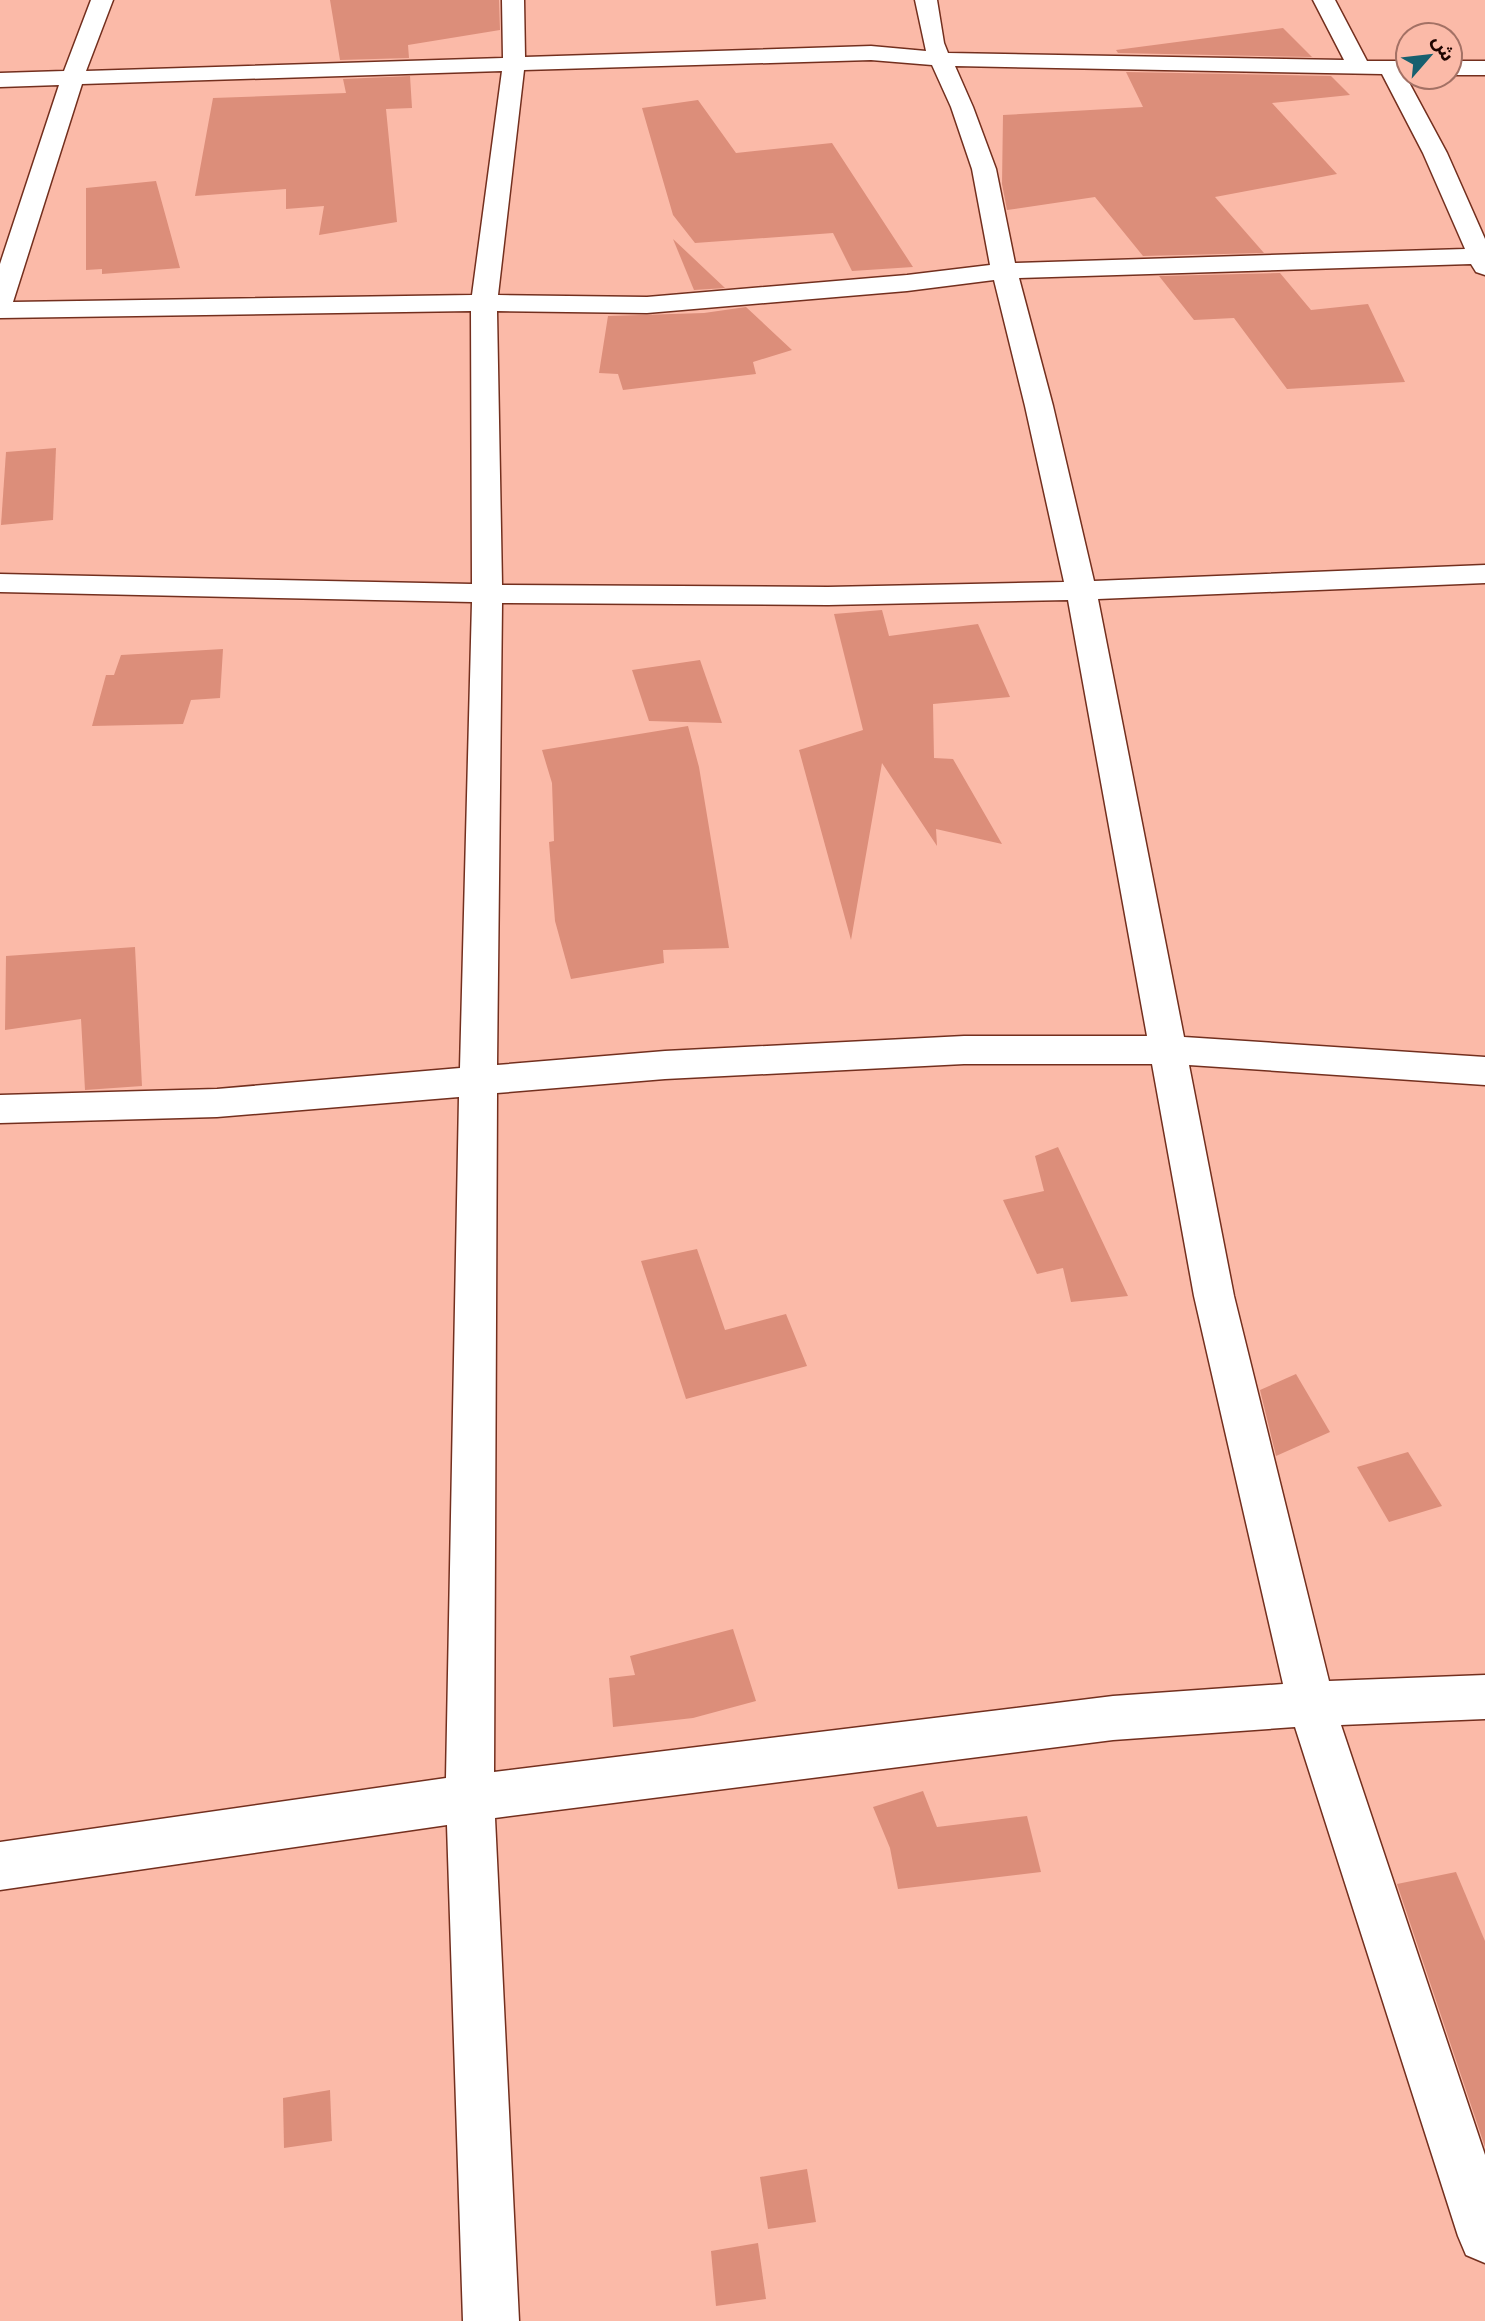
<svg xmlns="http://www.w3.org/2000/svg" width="1485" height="2321" font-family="Roboto,'Noto Sans Arabic',sans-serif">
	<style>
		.building { fill: #dc8e7a }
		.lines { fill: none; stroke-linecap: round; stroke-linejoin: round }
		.minor-casing { stroke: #732f1e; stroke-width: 3 }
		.minor { fill: #fff; fill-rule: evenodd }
	</style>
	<rect width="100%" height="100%" fill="#fbbaa8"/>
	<g class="building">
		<path d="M330 0H499L500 30 408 45 409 58 340 60Z"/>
		<path d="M1283 28 1312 57 1118 53 1116 50Z"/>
		<path d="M1126 72 1331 76 1350 95 1272 103 1337 174 1215 197 1264 253 1143 256 1095 197 1007 210 1002 184 1003 115 1143 107Z"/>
		<path d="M410 76 412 108 386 109 397 222 319 235 324 206 286 209V189L195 196 213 98 346 93 343 79Z"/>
		<path d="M698 100 736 153 832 143 913 267 852 271 833 233 695 243 673 215 642 108Z"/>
		<path d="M156 181 180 268 102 274V269L86 270V188Z"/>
		<path d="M673 239 725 288 694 290Z"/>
		<path d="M1280 273 1311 310 1368 304 1405 382 1287 389 1234 318 1194 320 1159 276Z"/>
		<path d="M746 307 792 350 753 362 756 374 623 390 618 374 599 373 608 316 704 313Z"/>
		<path d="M56 448 53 520 1 525 6 452Z"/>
		<path d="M882 610 889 636 978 624 1010 697 933 704 934 758 953 759 1002 844 936 829 937 846 882 763 851 940 799 750 863 730 834 614Z"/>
		<path d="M223 649 220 698 191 700 183 724 92 726 106 675H114L121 655Z"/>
		<path d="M700 660 722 723 649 721 632 670Z"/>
		<path d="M688 726 699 767 729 948 663 950 664 963 571 979 555 921 549 842 554 841 552 783 542 750Z"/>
		<path d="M135 947 142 1086 85 1090 81 1019 5 1030 6 956Z"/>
		<path d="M1058 1147 1128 1296 1071 1302 1063 1268 1037 1274 1003 1200 1044 1191 1035 1156Z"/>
		<path d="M697 1249 725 1330 786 1314 807 1366 686 1399 641 1261Z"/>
		<path d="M1296 1374 1330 1432 1276 1456 1260 1390Z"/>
		<path d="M1408 1452 1442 1506 1389 1522 1357 1467Z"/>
		<path d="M733 1629 756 1701 693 1718 613 1727 609 1678 635 1675 630 1656Z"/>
		<path d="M923 1791 937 1827 1027 1816 1041 1872 898 1889 890 1848 873 1807Z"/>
		<path d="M1456 1872 1485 1941V2147L1397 1884Z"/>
		<path d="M330 2090 332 2141 284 2148 283 2098Z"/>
		<path d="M807 2169 816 2222 768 2229 760 2177Z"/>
		<path d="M758 2243 766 2299 716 2306 711 2251Z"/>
	</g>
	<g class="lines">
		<g class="minor-casing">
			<g id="minor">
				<path d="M91 0H113L86 71 503 58 502 0H524L525 57 871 46 926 51 915 0H937L944 43 948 53 1344 60 1313 0H1335L1367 61H1408V75H1405L1447 153 1485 239V275L1476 272 1471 264 1019 278 1053 406 1094 581 1485 565V583L1098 599 1184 1037 1485 1057V1085L1189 1065 1234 1296 1329 1681 1485 1675V1719L1341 1725 1485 2155V2263L1466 2255 1458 2236 1295 1727 1113 1740 495 1818 519 2321H463L447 1825 0 1890V1842L446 1778 459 1097 217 1117 0 1123V1095L217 1089 460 1068 472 602 0 592V574L472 584 471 311 0 318V264L59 85 0 87V73L64 71ZM871 60 932 65 951 107 972 169 990 265 907 275 647 297 498 295 524 70ZM955 66 1382 74 1423 153 1465 249 1015 263 996 169 973 107ZM502 71 472 295 13 302 82 84ZM994 280 1025 406 1064 582 828 587 502 585 497 311 647 313 907 291ZM1068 600 1147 1036H964L665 1051 497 1065 502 603 828 605ZM964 1064H1152L1194 1296 1283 1684 1113 1696 494 1772 497 1093 665 1079Z"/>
				<rect x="1450" y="61" width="35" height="14"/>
			</g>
		</g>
		<use href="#minor" class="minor"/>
	</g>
	<g transform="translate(1429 56) rotate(62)"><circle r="33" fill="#fbbaa8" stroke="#a37165" stroke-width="2"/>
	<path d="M0-5L12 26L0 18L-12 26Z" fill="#17606f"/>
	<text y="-10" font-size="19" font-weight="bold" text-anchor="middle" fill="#1e0401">ش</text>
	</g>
</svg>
